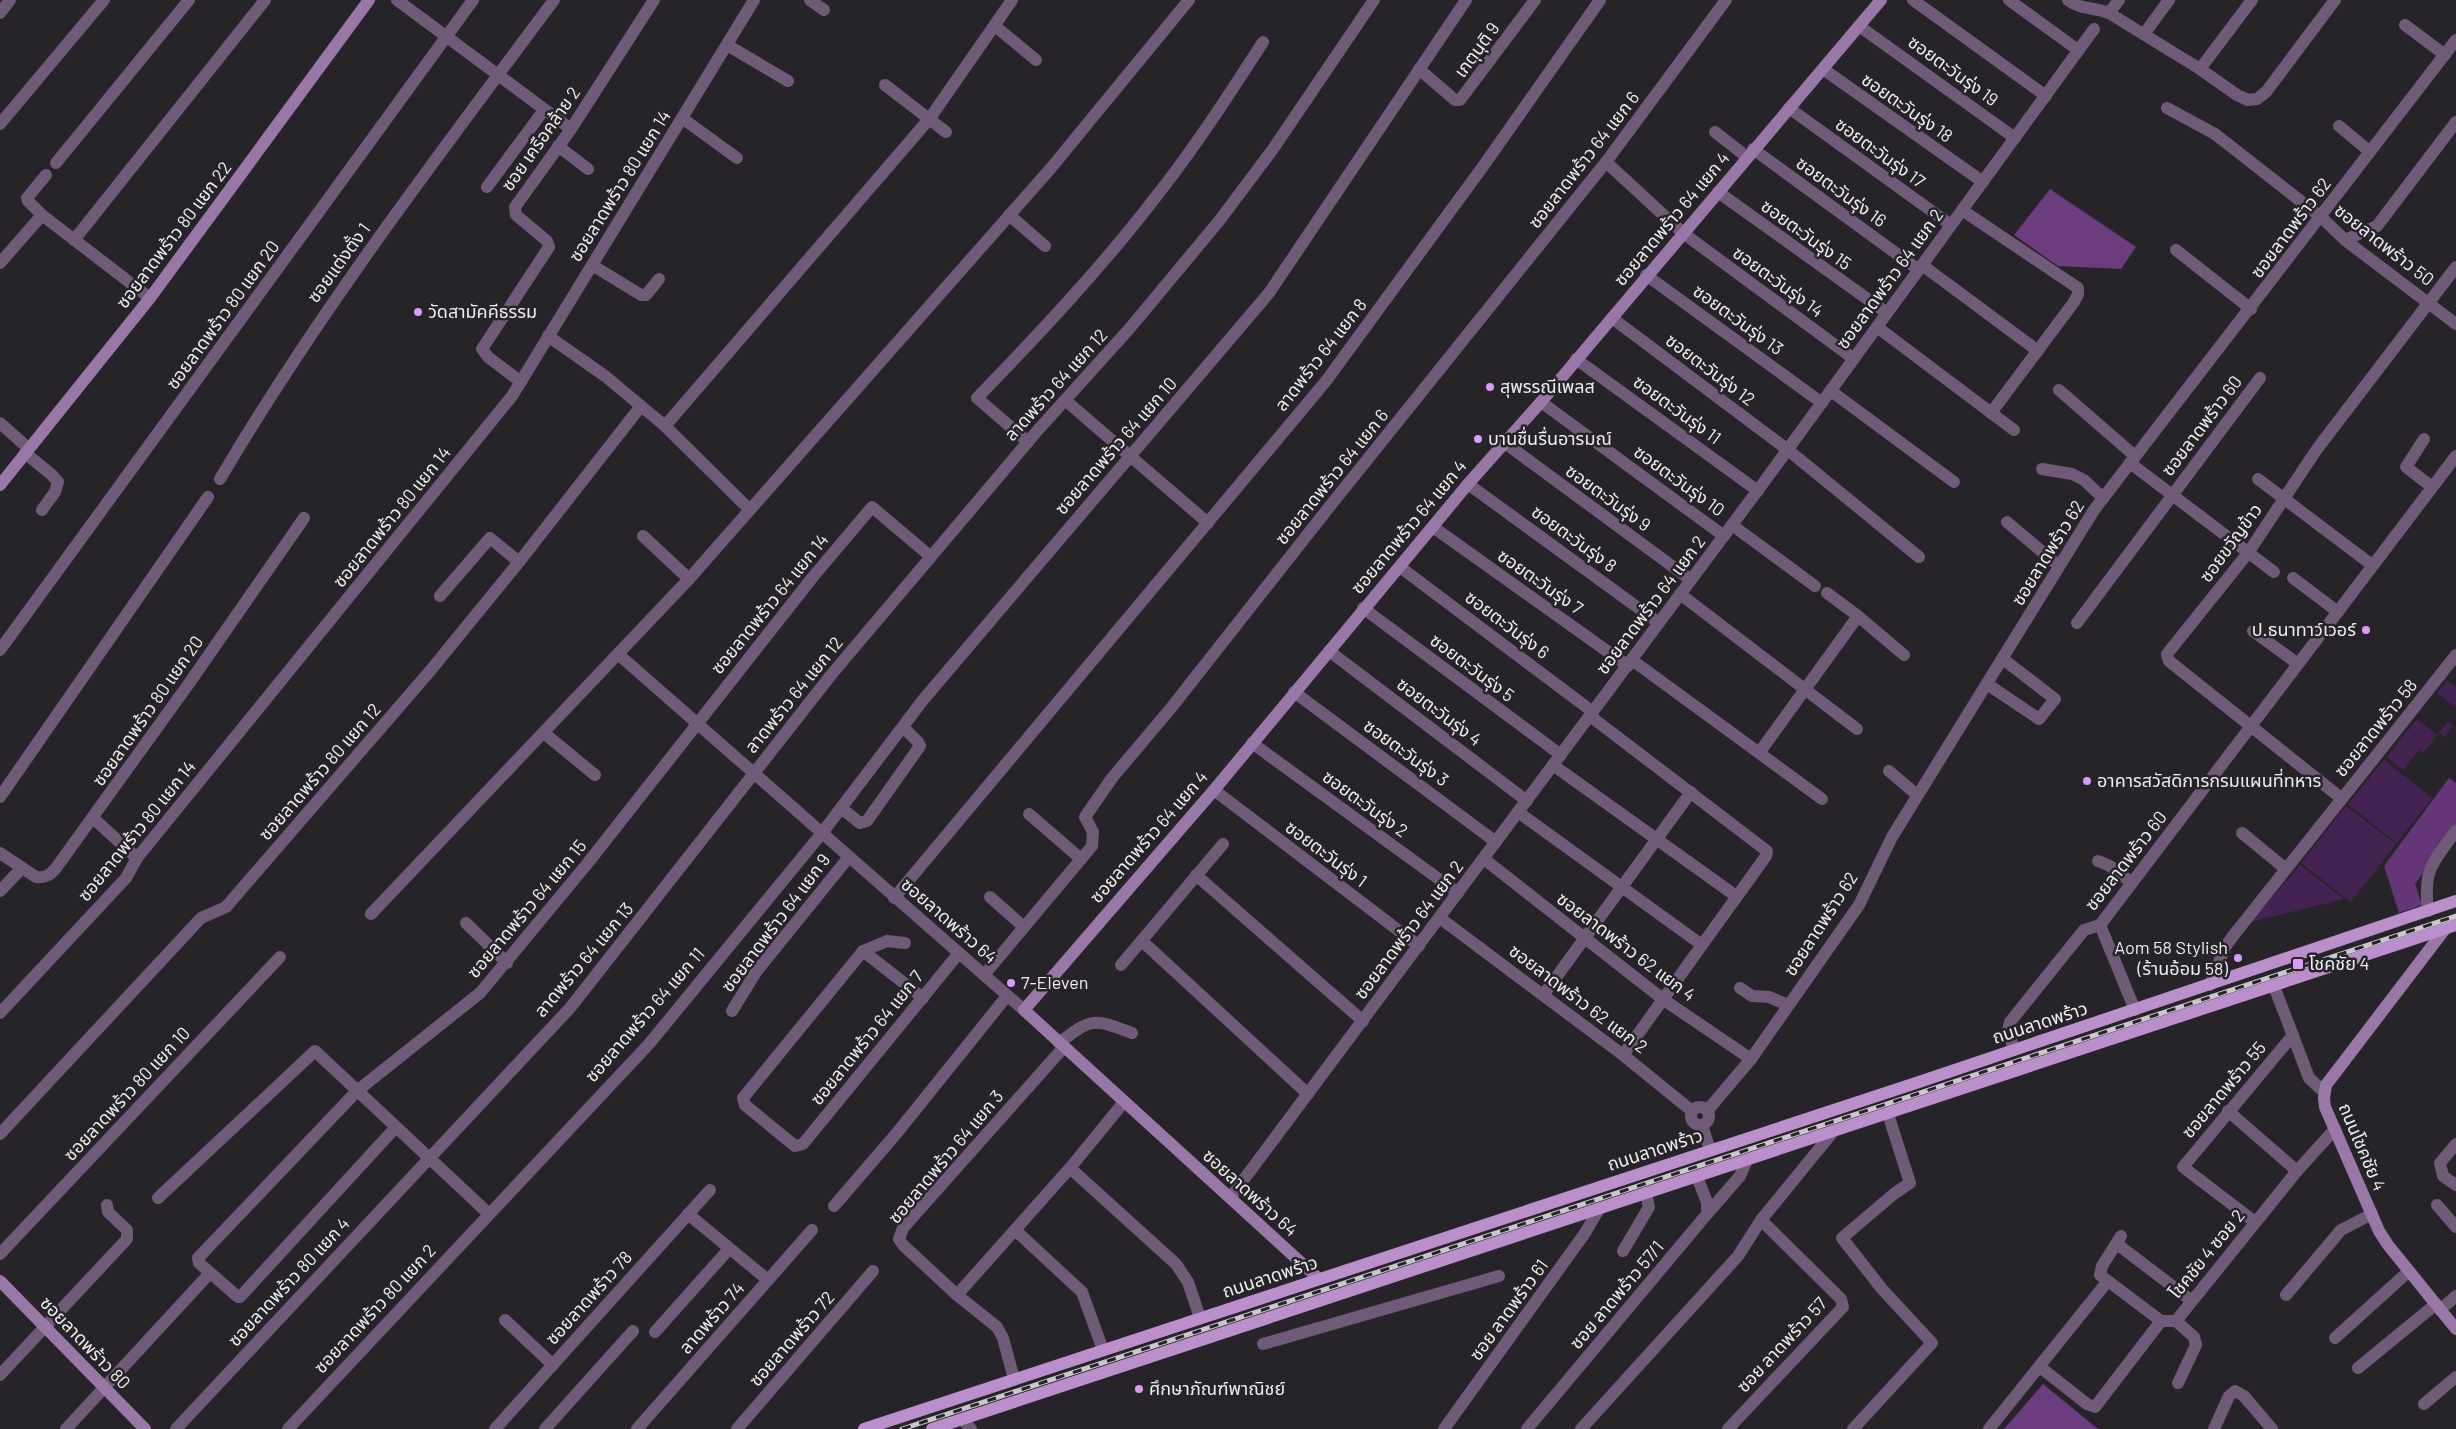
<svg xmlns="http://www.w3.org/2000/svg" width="2456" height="1429" font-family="Barlow,'Noto Sans Thai',sans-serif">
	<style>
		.green { fill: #442352 }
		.forest { fill: #643577 }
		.water { fill: #6b3c7e }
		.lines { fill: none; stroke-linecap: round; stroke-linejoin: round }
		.street { stroke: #6f5b78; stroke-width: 12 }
		.secondary { stroke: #9978a7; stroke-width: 12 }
		.primary { stroke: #ba8fcc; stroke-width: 12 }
		.rail-casing { stroke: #cbc8cc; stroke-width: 5 }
		.rail { stroke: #272429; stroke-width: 3; stroke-dasharray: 9; stroke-linecap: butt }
		.poi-dot { fill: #db9af6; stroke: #272429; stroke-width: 2 }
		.labels { text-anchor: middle; stroke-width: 5; stroke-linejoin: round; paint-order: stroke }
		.street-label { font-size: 18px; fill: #eeecef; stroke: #272429 }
		.poi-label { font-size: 18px; fill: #eeecef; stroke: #272429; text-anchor: start }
	</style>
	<rect width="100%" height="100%" fill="#272429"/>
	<g class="green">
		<path d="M2447 680 2456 687V708L2437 693Z"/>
		<path d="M2417 719 2437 735 2448 721 2453 726 2445 737 2439 733 2423 753 2419 750 2403 770 2387 757Z"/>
		<path d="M2384 760 2432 798 2397 843 2348 804Z"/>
		<path d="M2346 806 2396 844 2351 902 2301 863Z"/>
		<path d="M2300 865 2344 899 2251 922Z"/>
	</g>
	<path class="forest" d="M2449 778 2456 783V828L2415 884 2422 905 2399 913 2384 866Z"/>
	<g class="water">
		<path d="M2050 189 2136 247 2121 269 2058 266 2014 235Z"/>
		<path d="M2043 1384 2098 1429H2004Z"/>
	</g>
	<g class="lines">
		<g class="street">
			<path d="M397 0 571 129"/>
			<path d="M810 0 824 10"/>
			<path d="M1913 0 2046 96"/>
			<path d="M2009 0 2078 50"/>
			<path d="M2068 0C2081 10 2094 7 2109 13L2200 69 2237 95 2248 100 2257 99 2266 92 2335 0"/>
			<path d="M0 13 10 0"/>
			<path d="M2109 13 2119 0"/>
			<path d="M2405 25 2445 55"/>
			<path d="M995 26 1036 60"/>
			<path d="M1859 26 2015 138"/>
			<path d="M2144 34 2169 0"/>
			<path d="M727 45 788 81"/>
			<path d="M1419 69 1455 100H1460L1535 0"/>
			<path d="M1823 69 1983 182"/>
			<path d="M2200 69 2252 0"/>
			<path d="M885 85 946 132"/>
			<path d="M1789 108 1951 225"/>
			<path d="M2167 108 2215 134 2321 217 2345 240 2456 324"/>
			<path d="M682 118 737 158"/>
			<path d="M0 124 104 0"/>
			<path d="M2339 126 2369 151"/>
			<path d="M1715 132 1747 157"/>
			<path d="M558 146 588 169"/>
			<path d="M1753 149 1919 270"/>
			<path d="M1606 162 1683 233 1854 359"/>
			<path d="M56 163 189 0"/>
			<path d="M46 175 27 198 28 201 42 215 150 298"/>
			<path d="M487 187 544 110"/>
			<path d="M1718 192 1887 313"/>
			<path d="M1962 210 2078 288V294L2074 302 1991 413"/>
			<path d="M1009 215 1045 246"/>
			<path d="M74 240 265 0"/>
			<path d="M2345 240 2377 226 2456 122"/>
			<path d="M2176 250 2251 309"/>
			<path d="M0 263 42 215"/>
			<path d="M592 265 641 295H646L659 279"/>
			<path d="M1922 265 2038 351"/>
			<path d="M1646 275 1822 403"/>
			<path d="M1612 318 1788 450 1919 557"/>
			<path d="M1877 327 2014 430"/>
			<path d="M548 336 605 376 665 426 749 509"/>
			<path d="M1576 359 1758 491"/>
			<path d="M521 382 488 357 482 349 549 247 547 241 516 215 515 207 571 129 654 0"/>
			<path d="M2059 390 2135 456"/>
			<path d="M1831 391 1954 482"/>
			<path d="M1065 400 1208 523"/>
			<path d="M1541 402 1724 536"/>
			<path d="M0 423 28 448"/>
			<path d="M665 426 930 118 1012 0"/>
			<path d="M2424 439 2406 467 2432 487"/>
			<path d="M1028 442 977 398C1040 333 1103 266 1158 194 1196 146 1230 93 1263 42"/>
			<path d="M1505 443 1691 580"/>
			<path d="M25 453 52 475 58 482 55 492 42 510"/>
			<path d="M2130 463 2274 572"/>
			<path d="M2042 469 2072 474 2084 480 2103 498"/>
			<path d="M220 479C319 311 438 156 554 0"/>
			<path d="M2258 479 2372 565"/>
			<path d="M1468 484 1659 623"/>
			<path d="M2007 522 2059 566"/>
			<path d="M1732 525 1815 586"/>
			<path d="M1433 527 1628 666"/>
			<path d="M643 536 689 579"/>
			<path d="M1400 567 1593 712"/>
			<path d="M2293 578 2338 612"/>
			<path d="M1827 593 1858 616 1904 655"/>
			<path d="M1680 594 1857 729"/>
			<path d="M440 596 490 538 519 562"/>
			<path d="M1363 608 1561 755"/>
			<path d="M2077 623 2260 378"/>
			<path d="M2253 631 2298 664"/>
			<path d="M0 650 473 0"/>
			<path d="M1329 651 1527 801"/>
			<path d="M618 654 1024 1010"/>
			<path d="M1632 660 1822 799"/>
			<path d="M1987 684 2039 719 2055 699 2003 659"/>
			<path d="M1294 692 1496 842"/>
			<path d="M1590 716 1767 851 1766 856 1623 1055"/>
			<path d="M544 733 595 775"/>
			<path d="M1252 743 1458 893"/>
			<path d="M1759 753 1858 616"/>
			<path d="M1553 765 1736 896"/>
			<path d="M1889 771 1917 795"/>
			<path d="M1214 790 1419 946"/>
			<path d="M0 797 208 497"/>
			<path d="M2341 798 2169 661 2167 654 2248 553 2317 449 2456 267"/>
			<path d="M841 808 860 823 867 821 920 746 918 742 903 727"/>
			<path d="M1518 812 1702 945"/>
			<path d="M1029 814 1081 859"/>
			<path d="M93 818 137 858"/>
			<path d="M2242 833 2286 869"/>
			<path d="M0 853 36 877C46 878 50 875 56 868L190 682 304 518"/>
			<path d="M1484 859 1664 1000 1751 1059"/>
			<path d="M2098 861 2110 866 2132 883"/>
			<path d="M1196 875 1363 1021"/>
			<path d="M0 891 22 868"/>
			<path d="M990 897 1024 927"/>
			<path d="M894 898 1326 381 1484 165 1600 0"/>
			<path d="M2428 911C2423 869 2433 862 2456 831"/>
			<path d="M371 914 689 579 1051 168 1189 0"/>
			<path d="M1440 918 1623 1055 1692 1111"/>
			<path d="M466 923 507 963"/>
			<path d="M2100 925 2135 1010"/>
			<path d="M1142 941 1308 1094"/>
			<path d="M905 943 887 941 863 951 743 1098 745 1105 795 1146 803 1144 959 953"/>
			<path d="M863 951 923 998"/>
			<path d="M1121 965 1223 844"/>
			<path d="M984 975 1092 846 1093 832 1085 817 1112 778 1171 708 1326 511 1606 162 1726 0"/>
			<path d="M2210 985 2225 947 2233 936 2456 655"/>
			<path d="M2274 986 2309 1078 2324 1092"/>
			<path d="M1740 988 1752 996 1769 997 1788 1005"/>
			<path d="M1544 994 1691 792"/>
			<path d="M732 1011 756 972 849 857"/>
			<path d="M0 1013 126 878 137 858 512 396 754 0"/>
			<path d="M1059 1043C1092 1017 1094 1019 1132 1033"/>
			<path d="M2014 1050 2008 1030 2010 1022 2084 930 2100 925 2456 456"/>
			<circle cx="1700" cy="1116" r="9"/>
			<path d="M1707 1111 1751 1059 1859 905 1892 837 2094 510 2456 40"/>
			<path d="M2228 1111 2297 1171"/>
			<path d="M1702 1125 1710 1150"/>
			<path d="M396 1127 240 1297H238L199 1263 198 1258 357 1091 480 993 587 864 812 578 872 507 930 556"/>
			<path d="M0 1134 201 918 226 907 430 671 519 562 641 406"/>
			<path d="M2456 1144 2440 1163 2443 1176 2456 1185"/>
			<path d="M1070 1168 1176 1264 1188 1282 1200 1318"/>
			<path d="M158 1198 315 1051 488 1213"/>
			<path d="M1230 1198 1764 482 2094 29"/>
			<path d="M2437 1205 2456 1227"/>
			<path d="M834 1206 896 1134 1007 996"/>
			<path d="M688 1214 768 1280"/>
			<path d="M1707 1214 1740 1176 1747 1160"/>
			<path d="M2255 1222 2183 1167 2293 1035"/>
			<path d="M1015 1230 1082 1292 1103 1350"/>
			<path d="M2121 1236 2102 1266 2100 1275 2161 1321H2176L2297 1171 2335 1129"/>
			<path d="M2117 1244 2192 1301"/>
			<path d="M1623 1251 1649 1207 1646 1193"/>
			<path d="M0 1254 280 957"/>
			<path d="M957 1295 1070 1168 1124 1102"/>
			<path d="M2286 1295 2341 1230 2372 1214"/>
			<path d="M2440 1310 2456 1296"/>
			<path d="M505 1320 553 1365"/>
			<path d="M2176 1321 2194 1337 2196 1345 2178 1383"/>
			<path d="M655 1332 729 1249"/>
			<path d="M2335 1338 2409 1271"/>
			<path d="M1263 1344 1499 1276"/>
			<path d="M2040 1367 2087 1404 2095 1407 2161 1321"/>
			<path d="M2358 1368 2436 1304"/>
			<path d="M0 1375 127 1239V1230L108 1212 107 1205"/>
			<path d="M1014 1379 1003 1338 997 1327 957 1295 903 1245 899 1239 903 1228 1064 1047"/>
			<path d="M2424 1404 2456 1377"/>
			<path d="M962 1419 971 1429"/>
			<path d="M66 1429 210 1273"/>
			<path d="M176 1429 570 1008 831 675 1038 430 1130 328 1219 221 1273 149 1374 0"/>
			<path d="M288 1429 649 1044 822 833 923 700 1269 293 1466 0"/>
			<path d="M495 1429 710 1190"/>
			<path d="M545 1429 633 1331"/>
			<path d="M637 1429 812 1230"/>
			<path d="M737 1429 873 1271"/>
			<path d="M1444 1429 1585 1233 1599 1209"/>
			<path d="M1527 1429 1707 1214V1202L1697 1177"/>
			<path d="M1581 1429 1738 1256 1761 1220 1832 1133"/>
			<path d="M1728 1429 1843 1307 1841 1299 1761 1220"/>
			<path d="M1853 1429 1932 1343 1882 1289 1842 1238 1895 1193 1910 1183 1888 1114"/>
			<path d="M1989 1429 2107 1282"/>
			<path d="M2214 1429 2229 1396 2235 1391 2244 1396 2272 1429"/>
		</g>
		<g class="secondary">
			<path d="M0 485 150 298 369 0"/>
			<path d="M2445 929 2326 1085 2324 1098 2325 1107 2379 1231 2388 1245 2456 1329"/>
			<path d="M1319 1279 1024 1010 1214 790 1468 484 1541 402 1881 0"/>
			<path d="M0 1281 145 1429"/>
		</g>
		<g class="primary">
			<path d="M864 1429 1916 1083 2456 901"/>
			<path d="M932 1429 2456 925"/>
		</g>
		<g class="rail-casing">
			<path id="rail" d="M902 1429 2456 916"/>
		</g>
		<use href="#rail" class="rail"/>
	</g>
	<g class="poi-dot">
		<circle cx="418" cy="312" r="5"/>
		<circle cx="1490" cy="387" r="5"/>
		<circle cx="1478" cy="439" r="5"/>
		<circle cx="2366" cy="630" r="5"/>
		<circle cx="2087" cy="781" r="5"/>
		<circle cx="2238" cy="958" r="5"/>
		<rect x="2292" y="958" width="12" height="12" rx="2.5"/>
		<circle cx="1011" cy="983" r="5"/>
		<circle cx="1139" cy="1389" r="5"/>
	</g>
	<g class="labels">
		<g class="street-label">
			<text transform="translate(1477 50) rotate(-54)" y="6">เกตุนุติ 9</text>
			<text transform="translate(1953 71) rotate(36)" y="6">ซอยตะวันรุ่ง 19</text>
			<text transform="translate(1907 108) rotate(35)" y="6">ซอยตะวันรุ่ง 18</text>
			<text transform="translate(541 139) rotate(-55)" y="6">ซอย เครือคล้าย 2</text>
			<text transform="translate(1880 153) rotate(36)" y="6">ซอยตะวันรุ่ง 17</text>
			<text transform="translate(1584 160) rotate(-52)" y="6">ซอยลาดพร้าว 64 แยก 6</text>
			<text transform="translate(620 186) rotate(-58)" y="6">ซอยลาดพร้าว 80 แยก 14</text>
			<text transform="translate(1841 192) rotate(36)" y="6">ซอยตะวันรุ่ง 16</text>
			<text transform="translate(1672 219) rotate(-50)" y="6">ซอยลาดพร้าว 64 แยก 4</text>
			<text transform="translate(2291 228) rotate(-53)" y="6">ซอยลาดพร้าว 62</text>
			<text transform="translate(174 235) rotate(-53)" y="6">ซอยลาดพร้าว 80 แยก 22</text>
			<text transform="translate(1806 235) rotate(36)" y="6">ซอยตะวันรุ่ง 15</text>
			<text transform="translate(2384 245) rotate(38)" y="6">ซอยลาดพร้าว 50</text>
			<text transform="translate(339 263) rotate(-54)" y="6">ซอยแต่งตั้ง 1</text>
			<text transform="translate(1890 279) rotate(-54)" y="6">ซอยลาดพร้าว 64 แยก 2</text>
			<text transform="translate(1778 282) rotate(36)" y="6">ซอยตะวันรุ่ง 14</text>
			<text transform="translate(223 315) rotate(-54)" y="6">ซอยลาดพร้าว 80 แยก 20</text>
			<text transform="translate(1738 320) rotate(36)" y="6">ซอยตะวันรุ่ง 13</text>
			<text transform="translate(1321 355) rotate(-52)" y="6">ลาดพร้าว 64 แยก 8</text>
			<text transform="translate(1710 370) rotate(37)" y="6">ซอยตะวันรุ่ง 12</text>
			<text transform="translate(1056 385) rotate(-48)" y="6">ลาดพร้าว 64 แยก 12</text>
			<text transform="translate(1677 410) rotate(36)" y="6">ซอยตะวันรุ่ง 11</text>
			<text transform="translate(2202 426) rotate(-53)" y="6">ซอยลาดพร้าว 60</text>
			<text transform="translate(1116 446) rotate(-49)" y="6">ซอยลาดพร้าว 64 แยก 10</text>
			<text transform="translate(1332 477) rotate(-51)" y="6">ซอยลาดพร้าว 64 แยก 6</text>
			<text transform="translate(1679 481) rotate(36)" y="6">ซอยตะวันรุ่ง 10</text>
			<text transform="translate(1608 498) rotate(36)" y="6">ซอยตะวันรุ่ง 9</text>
			<text transform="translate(392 517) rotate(-51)" y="6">ซอยลาดพร้าว 80 แยก 14</text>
			<text transform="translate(1409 527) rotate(-50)" y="6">ซอยลาดพร้าว 64 แยก 4</text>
			<text transform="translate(1574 539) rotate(36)" y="6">ซอยตะวันรุ่ง 8</text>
			<text transform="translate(2231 543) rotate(-54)" y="6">ซอยขวัญข้าว</text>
			<text transform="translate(2048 553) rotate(-58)" y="6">ซอยลาดพร้าว 62</text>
			<text transform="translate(1540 582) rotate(35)" y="6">ซอยตะวันรุ่ง 7</text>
			<text transform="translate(770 604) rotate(-51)" y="6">ซอยลาดพร้าว 64 แยก 14</text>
			<text transform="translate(1651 605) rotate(-53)" y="6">ซอยลาดพร้าว 64 แยก 2</text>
			<text transform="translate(1507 625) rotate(37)" y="6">ซอยตะวันรุ่ง 6</text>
			<text transform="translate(1472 668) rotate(37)" y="6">ซอยตะวันรุ่ง 5</text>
			<text transform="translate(794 695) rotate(-51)" y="6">ลาดพร้าว 64 แยก 12</text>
			<text transform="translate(148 711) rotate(-55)" y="6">ซอยลาดพร้าว 80 แยก 20</text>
			<text transform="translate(1439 712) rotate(37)" y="6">ซอยตะวันรุ่ง 4</text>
			<text transform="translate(2376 728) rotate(-51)" y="6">ซอยลาดพร้าว 58</text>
			<text transform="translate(1406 753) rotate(36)" y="6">ซอยตะวันรุ่ง 3</text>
			<text transform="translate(320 772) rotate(-49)" y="6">ซอยลาดพร้าว 80 แยก 12</text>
			<text transform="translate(1365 804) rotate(36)" y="6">ซอยตะวันรุ่ง 2</text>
			<text transform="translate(137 831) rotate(-51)" y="6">ซอยลาดพร้าว 80 แยก 14</text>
			<text transform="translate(1149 837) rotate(-49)" y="6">ซอยลาดพร้าว 64 แยก 4</text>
			<text transform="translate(1326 854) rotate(37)" y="6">ซอยตะวันรุ่ง 1</text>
			<text transform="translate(2126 861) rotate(-52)" y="6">ซอยลาดพร้าว 60</text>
			<text transform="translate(527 909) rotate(-50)" y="6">ซอยลาดพร้าว 64 แยก 15</text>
			<text transform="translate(949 921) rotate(41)" y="6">ซอยลาดพร้าว 64</text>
			<text transform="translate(776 923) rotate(-53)" y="6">ซอยลาดพร้าว 64 แยก 9</text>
			<text transform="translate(1821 924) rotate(-57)" y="6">ซอยลาดพร้าว 62</text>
			<text transform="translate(1409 930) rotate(-53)" y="6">ซอยลาดพร้าว 64 แยก 2</text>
			<text transform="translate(1626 947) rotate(37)" y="6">ซอยลาดพร้าว 62 แยก 4</text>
			<text transform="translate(584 960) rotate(-50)" y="6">ลาดพร้าว 64 แยก 13</text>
			<text transform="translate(1578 999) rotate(37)" y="6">ซอยลาดพร้าว 62 แยก 2</text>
			<text transform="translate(645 1015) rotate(-49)" y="6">ซอยลาดพร้าว 64 แยก 11</text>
			<text transform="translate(2040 1023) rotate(-18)" y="6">ถนนลาดพร้าว</text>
			<text transform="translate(867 1038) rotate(-51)" y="6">ซอยลาดพร้าว 64 แยก 7</text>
			<text transform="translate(2224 1090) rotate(-50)" y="6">ซอยลาดพร้าว 55</text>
			<text transform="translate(127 1094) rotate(-47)" y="6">ซอยลาดพร้าว 80 แยก 10</text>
			<text transform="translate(2362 1147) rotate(67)" y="6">ถนนโชคชัย 4</text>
			<text transform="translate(1655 1150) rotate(-18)" y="6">ถนนลาดพร้าว</text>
			<text transform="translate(946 1157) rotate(-50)" y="6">ซอยลาดพร้าว 64 แยก 3</text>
			<text transform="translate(1250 1193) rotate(42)" y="6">ซอยลาดพร้าว 64</text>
			<text transform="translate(2207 1254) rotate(-51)" y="6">โชคชัย 4 ซอย 2</text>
			<text transform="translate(1270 1277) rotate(-18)" y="6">ถนนลาดพร้าว</text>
			<text transform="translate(289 1282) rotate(-47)" y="6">ซอยลาดพร้าว 80 แยก 4</text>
			<text transform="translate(1617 1295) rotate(-50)" y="6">ซอย ลาดพร้าว 57/1</text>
			<text transform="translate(589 1298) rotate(-48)" y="6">ซอยลาดพร้าว 78</text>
			<text transform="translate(375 1309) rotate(-47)" y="6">ซอยลาดพร้าว 80 แยก 2</text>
			<text transform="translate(1509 1310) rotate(-54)" y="6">ซอย ลาดพร้าว 61</text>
			<text transform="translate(712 1318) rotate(-49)" y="6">ลาดพร้าว 74</text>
			<text transform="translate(792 1339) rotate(-49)" y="6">ซอยลาดพร้าว 72</text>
			<text transform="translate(85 1343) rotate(46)" y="6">ซอยลาดพร้าว 80</text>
			<text transform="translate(1782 1345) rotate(-47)" y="6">ซอย ลาดพร้าว 57</text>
		</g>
		<g class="poi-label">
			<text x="428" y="318">วัดสามัคคีธรรม</text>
			<text x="1500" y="393">สุพรรณีเพลส</text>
			<text x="1488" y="445">บานชื่นรื่นอารมณ์</text>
			<text x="2356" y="636" text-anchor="end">ป.ธนาทาว์เวอร์</text>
			<text x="2097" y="787">อาคารสวัสดิการกรมแผนที่ทหาร</text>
			<text x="2228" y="954" text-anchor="end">Aom 58 Stylish<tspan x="2228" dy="21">(ร้านอ้อม 58)</tspan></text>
			<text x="2309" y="970">โชคชัย 4</text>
			<text x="1021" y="989">7-Eleven</text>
			<text x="1149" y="1395">ศึกษาภัณฑ์พาณิชย์</text>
		</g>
	</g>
</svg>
